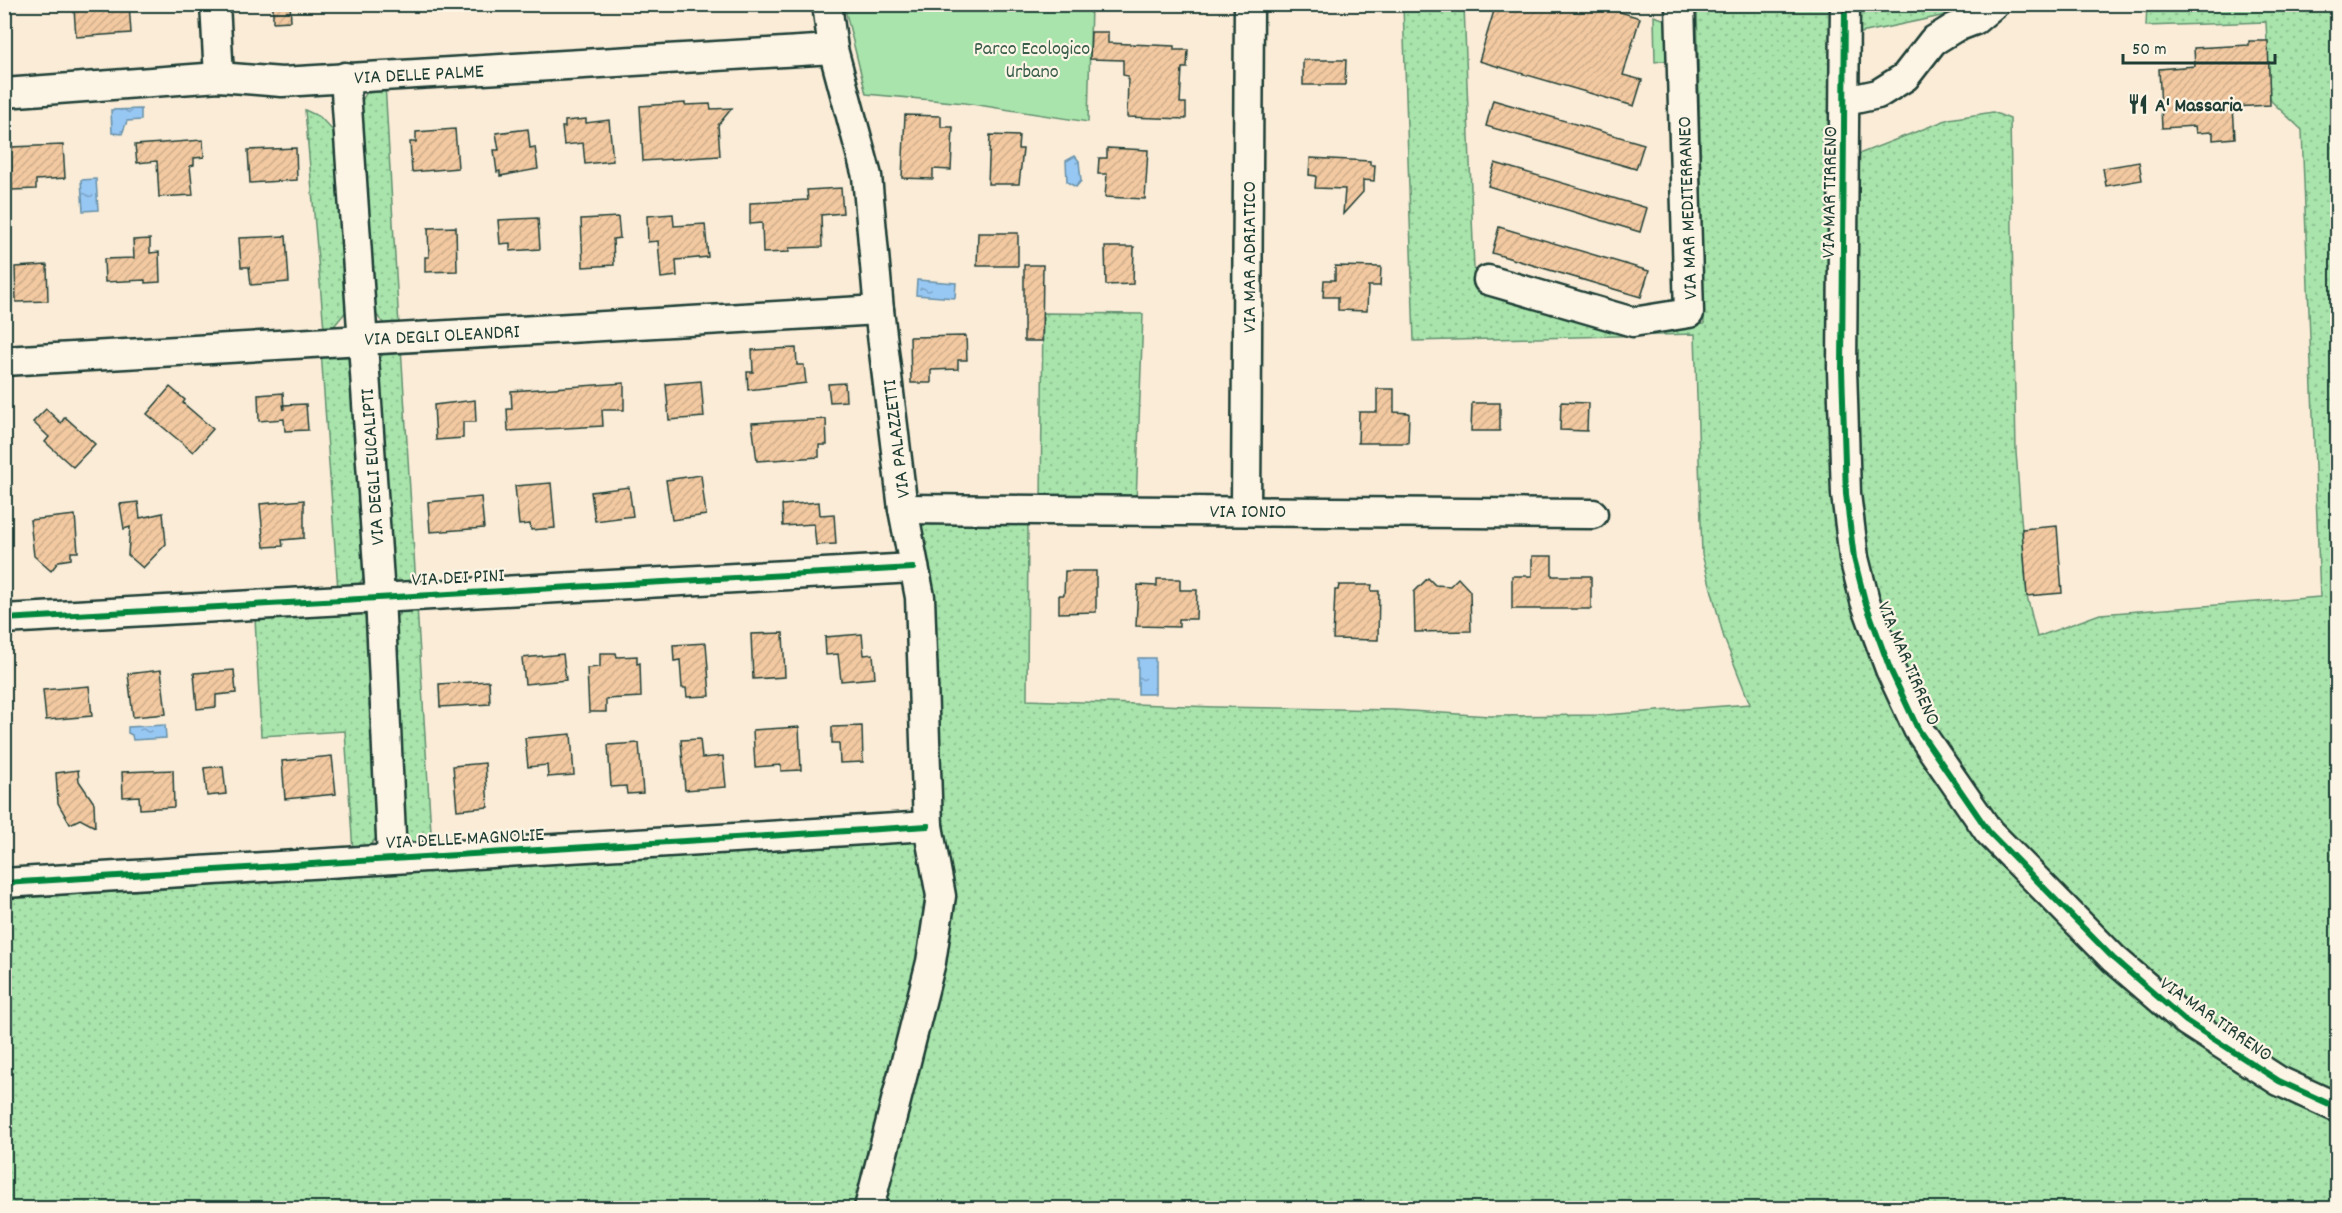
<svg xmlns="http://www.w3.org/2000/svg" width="2342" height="1213" font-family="Dekko,sans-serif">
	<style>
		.grass { fill: url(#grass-dots); stroke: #649070; stroke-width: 1.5 }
		.green { fill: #a8e4ab; stroke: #649070; stroke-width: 1.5 }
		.water { fill: url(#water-ripples); stroke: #6790a7; stroke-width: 1.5 }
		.building { fill: url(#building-hatch); stroke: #1f3d34; stroke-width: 1.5 }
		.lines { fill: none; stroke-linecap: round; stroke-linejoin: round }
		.minor-casing { stroke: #1f3d34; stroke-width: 33 }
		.minor { stroke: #fcf5e5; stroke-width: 28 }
		.cycleway-casing { stroke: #fcf5e5; stroke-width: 10 }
		.cycleway { stroke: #00873e; stroke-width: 6 }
		.labels { text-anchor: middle; stroke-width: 4.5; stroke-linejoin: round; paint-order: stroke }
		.park-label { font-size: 20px; fill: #3a5e4c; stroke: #fcf5e5 }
		.street-label { font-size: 20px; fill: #1f3d34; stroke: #fcf5e5 }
		.poi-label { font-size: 20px; font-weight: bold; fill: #1f3d34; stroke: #fcf5e5; text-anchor: start }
	</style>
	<defs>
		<pattern id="grass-dots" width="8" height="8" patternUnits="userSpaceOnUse" patternTransform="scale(1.5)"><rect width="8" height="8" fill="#a8e4ab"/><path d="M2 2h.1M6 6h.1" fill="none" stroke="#90c494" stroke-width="1.8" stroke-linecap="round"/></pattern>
		<pattern id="water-ripples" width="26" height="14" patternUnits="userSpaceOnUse" patternTransform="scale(1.5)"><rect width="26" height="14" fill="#97c7f3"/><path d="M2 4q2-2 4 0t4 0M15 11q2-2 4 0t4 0" fill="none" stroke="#7ba3c6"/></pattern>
		<pattern id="building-hatch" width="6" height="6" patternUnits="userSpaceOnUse" patternTransform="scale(1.5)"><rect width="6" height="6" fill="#f2c9a1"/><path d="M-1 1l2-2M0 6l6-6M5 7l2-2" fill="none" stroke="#cfae8b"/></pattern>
	</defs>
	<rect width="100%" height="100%" fill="#faecd7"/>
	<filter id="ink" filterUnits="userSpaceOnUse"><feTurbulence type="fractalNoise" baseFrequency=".0167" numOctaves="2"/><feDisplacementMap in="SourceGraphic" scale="12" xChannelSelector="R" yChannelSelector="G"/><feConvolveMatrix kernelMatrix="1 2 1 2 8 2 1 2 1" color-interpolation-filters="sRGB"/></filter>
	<g filter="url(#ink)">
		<g class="grass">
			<path d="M1403 5H1464L1474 269 1629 330 1704 324 1697 5H1832L1837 295 1870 643 2027 885 2337 1119V1208H877L908 1091 936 800 919 515 1028 519 1027 700 1215 707 1395 710 1490 716 1605 715 1750 704 1724 638 1702 554 1695 334 1414 341Z"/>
			<path d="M1850 5H1972L1946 15 1851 35Z"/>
			<path d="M2147 5H2337V1099L2186 1011 1996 828 1960 780 1894 653 1854 508 1851 157 1949 119 1993 112 2010 119 2016 452 2027 596 2037 637 2100 614 2320 597 2302 130 2270 100 2266 22 2146 26Z"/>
			<path d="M385 83 399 326 384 324 371 308 359 106 368 90Z"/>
			<path d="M305 110 320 117 337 135 349 308 334 326 324 329Z"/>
			<path d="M1043 313 1143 314 1136 503 1041 501Z"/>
			<path d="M401 347 416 586 401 584 390 575 377 363 384 352Z"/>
			<path d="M321 351H345L350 355 367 573 359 584 338 590Z"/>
			<path d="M417 606 432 848 415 846 402 834 393 620 403 610Z"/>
			<path d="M362 612 371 625 377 837 365 851 353 852 345 731 261 736 255 618Z"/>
			<path d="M909 838 920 844 934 898 862 1208H5V899L255 883 321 876 603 862 601 856Z"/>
		</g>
		<g class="green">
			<path d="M844 5H1091L1088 122 965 103 866 94Z"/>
			<path d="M1654 16 1669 21 1670 60 1655 62Z"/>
		</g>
		<g class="water">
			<path d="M141 109V120L127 121 122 134 112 133 111 110Z"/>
			<path d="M1075 156 1079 161 1081 181 1076 187 1067 182 1066 161Z"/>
			<path d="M96 179 98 210 83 211 81 180Z"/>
			<path d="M917 280 956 283 955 298 916 295Z"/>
			<rect x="1138" y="658" width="17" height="36"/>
			<path d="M165 725 166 738 133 740 132 735 128 733V727Z"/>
		</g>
		<g class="building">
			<path d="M129 4 131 33 76 37 74 9Z"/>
			<path d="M273 4H290L291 21 273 22Z"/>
			<path d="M1496 4H1594L1640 18 1623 75 1642 80 1634 106 1479 61Z"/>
			<path d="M1091 32H1108V43L1174 46V50H1188L1187 68H1182L1180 103H1186V119L1127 117 1128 76 1123 75V60L1090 59Z"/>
			<path d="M2249 41H2268L2270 105 2233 107 2235 138 2213 140V132L2196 133 2195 126 2162 128 2159 69 2195 66 2194 48 2249 45Z"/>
			<path d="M1303 60H1346L1345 85H1303Z"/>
			<path d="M1493 100 1644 144 1636 169 1486 126Z"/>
			<path d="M685 103V105L710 104 711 109 732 108 718 125 720 156 643 161 640 106Z"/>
			<path d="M905 115 941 116V127H953L951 170 933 169V179L902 178Z"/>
			<path d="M586 119V123L609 120 613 161 585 164 583 143 564 145 562 127H565V121Z"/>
			<path d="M455 129 458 168 412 172 410 142H416V132Z"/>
			<path d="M528 129 530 148 535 147 538 169 500 176V171L497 172 494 150H499L496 133Z"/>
			<path d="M990 135 1019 136 1018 149H1023L1019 184H988Z"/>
			<path d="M203 140 204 157 194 158V165L190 166 193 195 159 197 157 161 137 163 135 145Z"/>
			<path d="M63 145 65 178 36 180V189L12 190 10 147Z"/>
			<path d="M296 148 297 180 250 183 248 150Z"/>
			<path d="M1107 148 1148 150 1145 199 1105 197 1107 174H1098L1099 158H1107Z"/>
			<path d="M1310 158 1370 161V165H1375L1374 181 1363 180V192L1343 214 1345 189 1315 188 1316 176 1309 175Z"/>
			<path d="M2139 162 2142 180 2106 186 2103 168Z"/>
			<path d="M1495 163 1647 208 1640 232 1488 186Z"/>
			<path d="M841 188 843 213 821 215 822 247 789 248V252L763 253 762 223 750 224V203L808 200 807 190Z"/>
			<path d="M673 214 674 226 705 224 708 257 676 260 677 276 661 278 658 241 648 242 647 216Z"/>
			<path d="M618 217 620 238 613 239 614 265 583 267 581 219Z"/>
			<path d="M538 218 540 249 510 251V243L500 244 498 220Z"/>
			<path d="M456 227 457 271 425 272V257H429L428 228Z"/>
			<path d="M1499 227 1649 271 1641 297 1492 253Z"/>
			<path d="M978 233H1018V266H977Z"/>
			<path d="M286 236 289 282 251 285 249 267H241L239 238Z"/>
			<path d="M150 239V253L159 252 160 282 145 283V280L105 282 104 259 134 258 133 240Z"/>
			<path d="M1105 247H1134L1133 284 1106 285Z"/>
			<path d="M47 265 48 301 16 302 15 267Z"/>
			<path d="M1024 265H1043L1042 341H1024Z"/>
			<path d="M1335 266 1381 267 1380 286H1368L1367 311 1338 310V297H1323L1324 280H1335Z"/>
			<path d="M966 336 967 360H958V369L931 370V383H911L910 337Z"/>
			<path d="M796 348 797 365H804L806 383 748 390 747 372H753L752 350Z"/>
			<path d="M701 381 704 417 669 420 666 384Z"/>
			<path d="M624 383V410H602L603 426 508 431 507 409H512L511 391Z"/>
			<path d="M845 383 846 401 830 402 828 384Z"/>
			<path d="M170 387 185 400 183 403 213 429 193 452 147 414Z"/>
			<path d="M1377 389H1394V412L1409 413 1408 443H1358L1359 412H1377Z"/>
			<path d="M283 393 284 410 283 405 306 404 308 430 285 431 284 419 259 421 258 395Z"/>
			<path d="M475 400 476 422H463V438L436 440 434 405Z"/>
			<path d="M1561 402 1588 403 1587 431 1560 430Z"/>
			<path d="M1472 403H1500V431H1471Z"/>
			<path d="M46 409 61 423 65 417 95 444 73 467 45 442 49 437 33 422Z"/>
			<path d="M826 419 827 445H819V457L757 461 752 423Z"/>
			<path d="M701 475 706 515 672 520 666 480Z"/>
			<path d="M551 483 555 528 531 530 530 524 519 525 515 486Z"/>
			<path d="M629 487 633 516 595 521 591 492Z"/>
			<path d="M481 497 484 528 430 532 428 502Z"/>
			<path d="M304 500V538L282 540 283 546 264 547 260 504Z"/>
			<path d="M138 502 140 518 163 513 166 544 143 568 128 555 130 527 124 529 120 504Z"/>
			<path d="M819 502 820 515 834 514 836 544 816 545 814 524 783 526 782 505Z"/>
			<path d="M75 515 78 552H71V559L59 561 51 571 34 556 30 520Z"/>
			<path d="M2057 526 2062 593 2027 596 2022 529Z"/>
			<path d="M1532 556H1552V576H1591V609H1512V576H1532Z"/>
			<path d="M1065 571H1096V612L1059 613V595H1064Z"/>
			<path d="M1428 578 1435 585 1450 586 1458 578 1470 591 1471 631 1415 632 1414 592Z"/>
			<path d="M1157 579H1180V590H1197L1196 619H1179V627L1136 626 1138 585 1157 586Z"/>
			<path d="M1339 585H1372L1371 591H1379L1378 640 1333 639 1335 590H1338Z"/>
			<path d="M783 633 785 677 753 679 751 634Z"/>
			<path d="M862 634 864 655 873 654 875 678 841 681 838 654 826 655 825 637Z"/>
			<path d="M706 643 710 696 687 697 686 688H682L680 660 674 661 673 645Z"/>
			<path d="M600 653H616L617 657 637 656V664L640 663 641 697 606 699V712H589L587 668 600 667Z"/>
			<path d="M563 654 566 680 525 684 522 658Z"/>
			<path d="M161 670 166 714 133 717 128 674Z"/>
			<path d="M234 670 236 693 216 695V707L197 709 194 673Z"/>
			<path d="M489 681 490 704 440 707 439 684Z"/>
			<path d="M89 686 92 716 46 720 43 690Z"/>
			<path d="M862 726 863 762 840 763 839 743H832V727Z"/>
			<path d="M799 727 801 770 781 771V765L755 767 753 730Z"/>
			<path d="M571 734 574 775 548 777 547 765 528 767 525 738Z"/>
			<path d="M700 739 702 758 723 756 726 787 685 790 681 740Z"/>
			<path d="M639 743 643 793 627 794 626 786 611 787 608 745Z"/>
			<path d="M332 756 336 794 285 799 282 761Z"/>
			<path d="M485 763 488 807 457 810 453 766Z"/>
			<path d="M223 766 226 794 207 796 204 768Z"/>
			<path d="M78 770 79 781 94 803 95 827 80 819 70 824 58 803 56 773Z"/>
			<path d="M173 770 174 807 140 809 139 796 123 797 122 772Z"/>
		</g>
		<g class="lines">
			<g class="minor-casing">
				<g id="minor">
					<path d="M215 4 219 77"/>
					<path d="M827 4 833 49 867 176 879 310 903 509 920 597 928 826 941 896 931 962 869 1208"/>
					<path d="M1845 4 1842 369 1846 494 1854 558 1865 601 1890 669 1918 729 1989 832 2114 959 2186 1021 2279 1081 2338 1108"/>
					<path d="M345 77 380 596 392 858"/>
					<path d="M4 93 219 77 282 82 833 49"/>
					<path d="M1846 101 1878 94 1905 77 1933 41 1954 28 1975 20 1994 4"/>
					<path d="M1488 280 1633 322 1689 313 1680 4"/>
					<path d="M4 361 879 310"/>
					<path d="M903 509 1593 514"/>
					<path d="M1246 510 1249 4"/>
					<path d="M4 619 913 568"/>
					<path d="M4 883 928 826"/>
				</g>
			</g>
			<use href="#minor" class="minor"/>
			<g class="cycleway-casing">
				<g id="cycleway">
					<path d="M1845 4 1842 369 1846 494 1854 558 1865 601 1890 669 1918 729 1989 832 2114 959 2186 1021 2279 1081 2338 1108"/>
					<path d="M4 619 913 568"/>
					<path d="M4 883 928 826"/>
				</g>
			</g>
			<use href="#cycleway" class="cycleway"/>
		</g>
	</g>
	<defs>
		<g id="restaurant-bare" transform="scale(1.62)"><path d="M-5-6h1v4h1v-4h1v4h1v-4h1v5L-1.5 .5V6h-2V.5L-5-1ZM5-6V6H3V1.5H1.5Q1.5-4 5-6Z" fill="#1f3d34" stroke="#fcf5e5" stroke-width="2.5" paint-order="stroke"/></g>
	</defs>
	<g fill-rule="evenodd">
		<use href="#restaurant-bare" x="2138" y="104"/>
	</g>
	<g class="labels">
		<g class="park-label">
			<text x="1032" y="54">Parco Ecologico<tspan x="1032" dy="23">Urbano</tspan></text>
		</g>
		<g class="street-label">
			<text transform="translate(419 73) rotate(-3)" y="7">VIA DELLE PALME</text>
			<text transform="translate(1828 192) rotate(-89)" y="7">VIA MAR TIRRENO</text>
			<text transform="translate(1686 208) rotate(-92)" y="7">VIA MAR MEDITERRANEO</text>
			<text transform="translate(1248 257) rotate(-90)" y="7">VIA MAR ADRIATICO</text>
			<text transform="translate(442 334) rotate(-3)" y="7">VIA DEGLI OLEANDRI</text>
			<text transform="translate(895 439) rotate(-97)" y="7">VIA PALAZZETTI</text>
			<text transform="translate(371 467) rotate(-94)" y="7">VIA DEGLI EUCALIPTI</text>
			<text x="1248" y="517">VIA IONIO</text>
			<text transform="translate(458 576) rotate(-3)" y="7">VIA DEI PINI</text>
			<text transform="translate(1910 663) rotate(67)" y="7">VIA MAR TIRRENO</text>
			<text transform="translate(465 837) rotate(-3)" y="7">VIA DELLE MAGNOLIE</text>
			<text transform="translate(2217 1018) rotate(35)" y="7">VIA MAR TIRRENO</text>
		</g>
		<g class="poi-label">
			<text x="2155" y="111">A' Massaria</text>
		</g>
	</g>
	<rect width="2342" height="1213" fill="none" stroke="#fcf5e5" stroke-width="24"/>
	<rect x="12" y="12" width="2318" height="1189" fill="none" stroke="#1f3d34" stroke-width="2" filter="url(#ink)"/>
	<path d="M2123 54v9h152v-9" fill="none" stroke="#1f3d34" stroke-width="3"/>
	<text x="2132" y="54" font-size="18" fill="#1f3d34" stroke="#fcf5e5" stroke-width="4.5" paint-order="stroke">50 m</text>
</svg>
